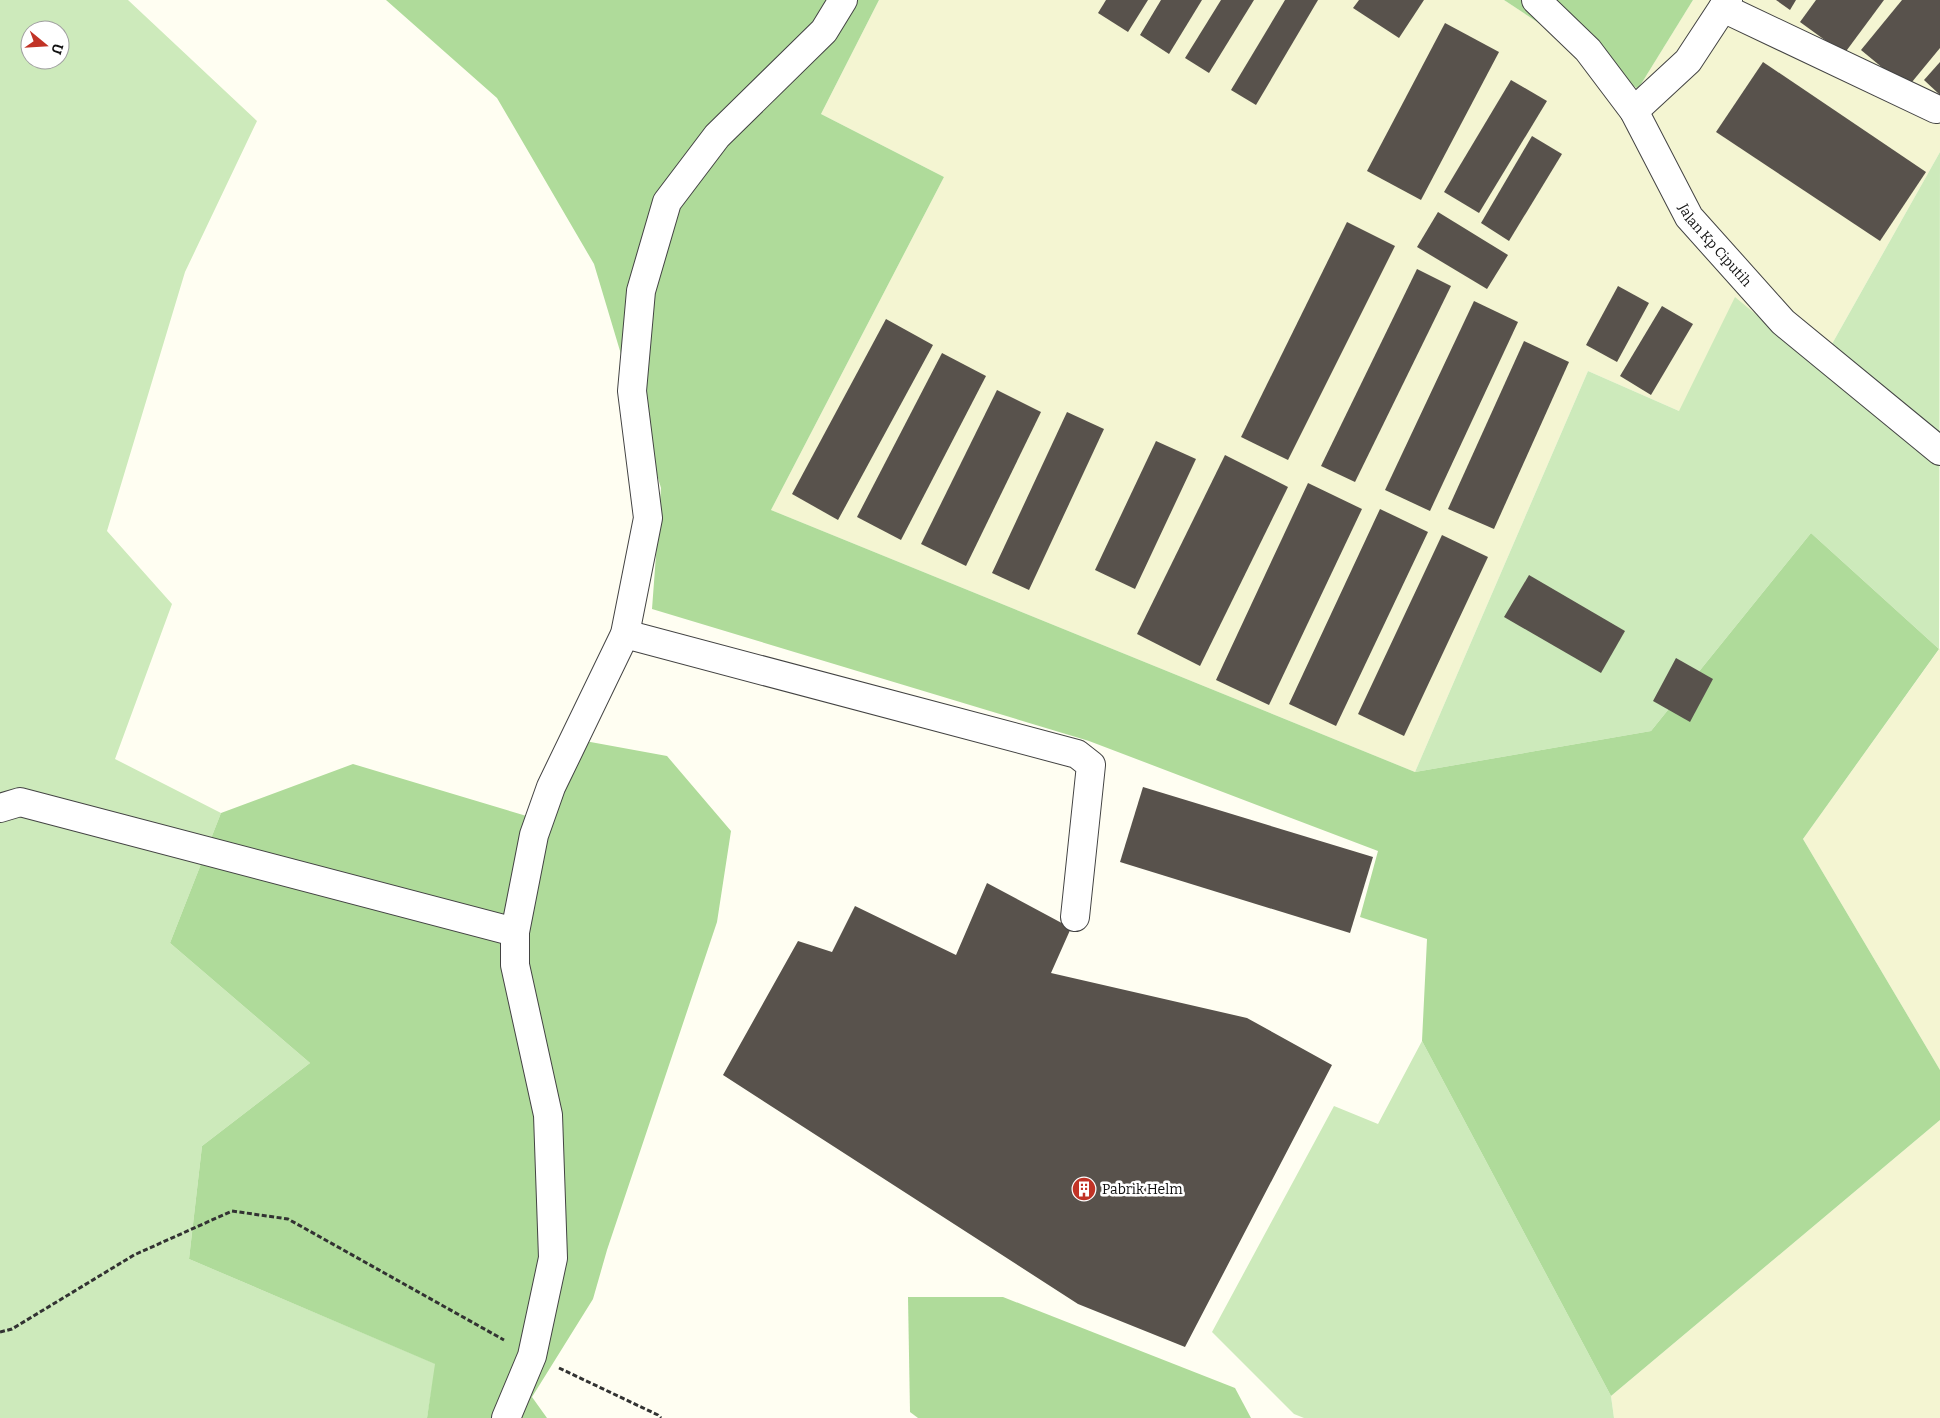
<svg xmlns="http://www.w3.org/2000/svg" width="1940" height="1418" font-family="Bitter,serif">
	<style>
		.farmland { fill: #f4f5d2 }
		.green { fill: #cdeabb; fill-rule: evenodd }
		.forest { fill: #afdb9a }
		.building { fill: #58524c }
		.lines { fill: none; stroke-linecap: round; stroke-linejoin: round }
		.minor-casing { stroke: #434343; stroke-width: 30 }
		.path { stroke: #323232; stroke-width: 3; stroke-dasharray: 5 2.5; stroke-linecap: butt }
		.minor { stroke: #fff; stroke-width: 28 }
		.labels { text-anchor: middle; stroke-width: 5; stroke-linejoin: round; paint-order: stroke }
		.street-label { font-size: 14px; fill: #101010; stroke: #fff }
		.poi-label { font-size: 14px; fill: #101010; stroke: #fff; text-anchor: start }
	</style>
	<rect width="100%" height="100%" fill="#fffef2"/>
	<g class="farmland">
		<path d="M879 0H1504L1638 89 1693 0H1940V152L1819 367 1679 411 1588 371 1415 772 771 510 944 177 821 114Z"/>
		<path d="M1940 648V1070L1803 839Z"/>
		<path d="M1940 1120V1418H1614L1611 1396Z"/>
	</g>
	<g class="green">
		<path d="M0 0H128L257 121 185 272 107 531 172 604 115 759 221 813 170 943 310 1063 202 1146 189 1259 436 1364 427 1418H0ZM30 30H60V60H30Z"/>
		<path d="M1940 152 1939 649 1811 533 1651 731 1415 772 1588 371 1679 411 1735 297 1819 367Z"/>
		<path d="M1422 1041 1611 1396 1614 1418H1304L1294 1414 1212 1332 1334 1106 1378 1124Z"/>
	</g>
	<g class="forest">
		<path d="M386 0H879L821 114 944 177 771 510 1415 772 1651 731 1811 533 1939 649 1803 839 1940 1070V1120L1611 1396 1422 1041 1427 939 1360 917 1378 851 1089 741 652 609 661 488 594 264 497 98Z"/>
		<path d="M1504 0H1693L1638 89Z"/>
		<path d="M574 739 667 756 731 831 717 922 607 1250 593 1299 532 1397 547 1418H427L435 1364 189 1259 202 1146 310 1063 170 943 221 813 353 764 540 820Z"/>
		<path d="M908 1297H1003L1235 1388 1251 1418H918L910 1412Z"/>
	</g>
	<g class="building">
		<path d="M1106 0H1148L1128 32 1098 13Z"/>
		<path d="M1161 0H1202L1169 54 1140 35Z"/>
		<path d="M1221 0H1254L1209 73 1185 58Z"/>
		<path d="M1285 0H1318L1256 105 1231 90Z"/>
		<path d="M1359 0H1424L1399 38 1353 8Z"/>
		<path d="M1776 0H1796L1790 10Z"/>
		<path d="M1816 0H1884L1844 54 1800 22Z"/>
		<path d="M1902 0H1940V48L1907 88 1861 50Z"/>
		<path d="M1445 23 1499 52 1421 200 1367 171Z"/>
		<path d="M1763 62 1926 172 1880 241 1716 132Z"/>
		<path d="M1940 62V95L1924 80Z"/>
		<path d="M1511 80 1547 101 1479 213 1444 192Z"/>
		<path d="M1532 136 1562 154 1509 241 1481 223Z"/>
		<path d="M1438 212 1508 255 1487 289 1417 247Z"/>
		<path d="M1347 222 1395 246 1288 460 1241 437Z"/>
		<path d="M1417 269 1451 286 1355 482 1321 466Z"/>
		<path d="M1618 286 1649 303 1617 362 1586 345Z"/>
		<path d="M1474 301 1518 322 1430 511 1385 490Z"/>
		<path d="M1662 306 1693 324 1651 395 1620 376Z"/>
		<path d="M886 319 933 345 838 520 792 494Z"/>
		<path d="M1524 341 1569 362 1494 529 1448 509Z"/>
		<path d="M942 353 986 376 901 540 857 517Z"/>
		<path d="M997 390 1041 412 966 566 921 544Z"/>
		<path d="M1067 412 1104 429 1029 590 992 573Z"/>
		<path d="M1156 441 1196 459 1135 589 1095 570Z"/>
		<path d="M1225 455 1288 487 1200 666 1137 634Z"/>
		<path d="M1308 483 1362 509 1269 705 1216 680Z"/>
		<path d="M1380 509 1428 532 1336 726 1289 704Z"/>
		<path d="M1442 535 1488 557 1404 736 1358 714Z"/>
		<path d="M1529 575 1625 631 1601 673 1504 617Z"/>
		<path d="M1676 658 1713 679 1690 722 1653 701Z"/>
		<path d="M1143 787 1373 857 1350 933 1120 862Z"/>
		<path d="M987 883 1071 928 1051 973 1247 1018 1332 1065 1185 1347 1078 1304 723 1075 798 941 832 952 855 906 956 955Z"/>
	</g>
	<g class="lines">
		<g class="minor-casing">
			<g id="minor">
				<path id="s1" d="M1536 0 1588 50 1634 111 1689 217 1783 322 1940 451"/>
				<path d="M1723 8 1936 109"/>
				<path d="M1634 111 1688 61 1728 0"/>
				<path d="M625 634 1077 754 1091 765 1075 917"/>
				<path d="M0 808 20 802 515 932"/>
				<path d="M506 1418 532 1356 553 1258 548 1115 515 965V932L534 835 551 787 625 634 648 518 632 391 641 291 667 202 717 136 824 31 843 0"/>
			</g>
		</g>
		<g class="path">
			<path d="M0 1332 12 1329 134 1255 232 1211 288 1219 504 1340"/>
			<path d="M559 1368 658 1415 661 1418"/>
		</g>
		<use href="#minor" class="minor"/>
	</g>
	<defs>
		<g id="building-disc" transform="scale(1.25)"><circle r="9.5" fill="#c13326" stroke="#fff"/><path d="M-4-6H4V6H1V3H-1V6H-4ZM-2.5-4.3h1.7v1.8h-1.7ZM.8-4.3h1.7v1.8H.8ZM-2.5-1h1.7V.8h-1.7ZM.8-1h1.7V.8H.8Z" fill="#fff"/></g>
	</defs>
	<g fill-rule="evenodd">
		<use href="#building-disc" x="1084" y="1189"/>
	</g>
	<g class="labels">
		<g class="street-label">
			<text dy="5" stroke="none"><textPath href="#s1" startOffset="306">Jalan Kp Ciputih</textPath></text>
		</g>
		<g class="poi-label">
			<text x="1102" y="1194">Pabrik Helm</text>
		</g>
	</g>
	<g transform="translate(45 45) rotate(108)"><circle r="24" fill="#ffffff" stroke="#9f9f9f"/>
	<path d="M0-4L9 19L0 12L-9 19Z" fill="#c13326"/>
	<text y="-8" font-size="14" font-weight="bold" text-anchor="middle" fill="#101010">U</text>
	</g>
</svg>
